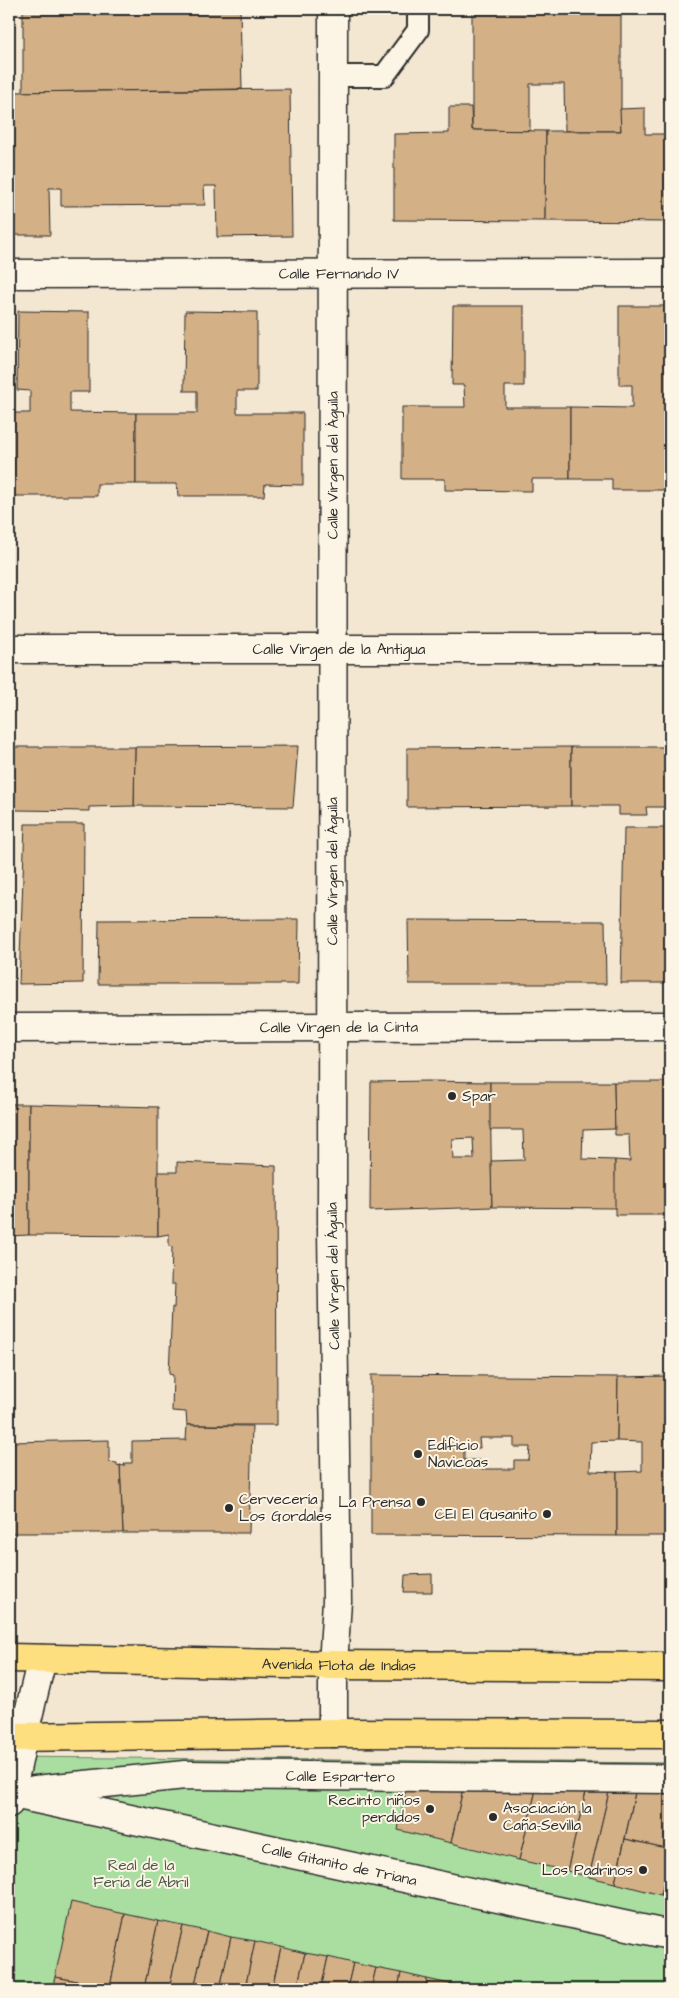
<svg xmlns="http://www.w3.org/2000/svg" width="679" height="1998" font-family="'Architects Daughter',sans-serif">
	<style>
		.green { fill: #a9dea0; stroke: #6a8466 }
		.building { fill: #d4b086; stroke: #2b2b2b; fill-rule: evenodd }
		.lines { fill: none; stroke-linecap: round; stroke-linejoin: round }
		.service-casing { stroke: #2b2b2b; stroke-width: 24 }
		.pedestrian-casing { stroke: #2b2b2b; stroke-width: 31 }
		.minor-casing { stroke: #2b2b2b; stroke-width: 31 }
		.primary-casing { stroke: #2b2b2b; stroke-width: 31 }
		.service { stroke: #fcf5e5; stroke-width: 20 }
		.pedestrian { stroke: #fcf5e5; stroke-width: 28 }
		.minor { stroke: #fcf5e5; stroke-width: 28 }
		.primary { stroke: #fddf80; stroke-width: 28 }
		.poi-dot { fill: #2b2b2b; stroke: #fcf5e5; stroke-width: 2 }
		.labels { text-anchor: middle; stroke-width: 4; stroke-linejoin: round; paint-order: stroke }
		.street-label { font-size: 15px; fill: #2b2b2b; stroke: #fcf5e5 }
		.poi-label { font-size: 15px; fill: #2b2b2b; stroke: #fcf5e5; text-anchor: start }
		.park-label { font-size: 15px; fill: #4a5848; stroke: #fcf5e5 }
	</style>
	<rect width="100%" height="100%" fill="#f4e7d2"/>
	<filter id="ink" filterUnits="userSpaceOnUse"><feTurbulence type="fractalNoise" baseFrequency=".02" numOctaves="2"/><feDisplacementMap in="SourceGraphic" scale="10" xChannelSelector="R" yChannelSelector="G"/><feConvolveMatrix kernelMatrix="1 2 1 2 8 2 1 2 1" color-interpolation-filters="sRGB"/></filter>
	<g filter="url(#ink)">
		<path class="green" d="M9 1757 670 1763V1989H9Z"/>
		<g class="building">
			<path d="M23 9H240L242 89 23 92Z"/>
			<path d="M472 9H621V131H565L564 84H530V131L472 130Z"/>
			<path d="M290 89 292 236 217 237 216 186H204L205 205 61 206V188H49L50 235H9V92Z"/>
			<path d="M449 107H471L472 130 546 131 545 221 394 220V134L449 133Z"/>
			<path d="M645 108V134H670V222L545 221 546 131H621L620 109Z"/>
			<path d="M453 306H524V386H505V407H570V479H532V491L445 490V479H402V407H465L464 385H452Z"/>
			<path d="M619 306H670V490H612V479H570V407L632 408V385H619Z"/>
			<path d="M18 311 89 312V392H70V412L136 413V484H97V496H10L9 413H30V391L17 390Z"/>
			<path d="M185 311 257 312V391H237V413H303V485L265 484 264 496H178L177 484H136V413H197V391H184Z"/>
			<path d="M298 746 293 807 134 806 135 747Z"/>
			<path d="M9 747H135L134 806 89 807V811L14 810V806H9Z"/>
			<path d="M571 747V806L407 807V748Z"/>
			<path d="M571 747H670V807H646L647 815H619V806H571Z"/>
			<path d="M25 824H84L83 983 19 984Z"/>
			<path d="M624 828H670V983H621Z"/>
			<path d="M299 919 298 984H98L99 920Z"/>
			<path d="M408 920 605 921 606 984H409Z"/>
			<path d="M427 1081 490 1082 492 1207 370 1211 371 1082ZM473 1138 474 1159H453L452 1139Z"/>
			<path d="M490 1082H614L615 1129 583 1130 582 1159 615 1160 616 1208 492 1207 491 1161 524 1160 523 1130H490Z"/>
			<path d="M614 1082H670V1215H615V1160L630 1161 629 1135H615Z"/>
			<path d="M9 1104H29V1235L9 1236Z"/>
			<path d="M29 1104 158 1107V1236L29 1235Z"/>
			<path d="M177 1162 276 1166 277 1425H187L186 1412 172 1411 173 1375 169 1374 172 1307 174 1308 175 1284H171L172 1247 169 1246V1234L158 1236V1172H177Z"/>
			<path d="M371 1375 618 1377 617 1441 591 1442 590 1471 617 1472V1536L371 1535ZM479 1438H514V1447H530L529 1460H514V1469H479L480 1460H464V1448H480Z"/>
			<path d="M670 1376V1536H617V1472L642 1471V1442L617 1441 618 1377Z"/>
			<path d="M187 1425 252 1426 249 1533H123L120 1465 124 1466 125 1463H132V1441L186 1440Z"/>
			<path d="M109 1440V1462L117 1463V1466L120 1465 123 1533H9V1442Z"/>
			<path d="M432 1574V1592H404L405 1575Z"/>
			<path d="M406 1788 463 1789 451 1843 398 1830Z"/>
			<path d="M463 1789 536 1790 519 1860 451 1843Z"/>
			<path d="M536 1790 586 1792 567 1871 519 1860Z"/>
			<path d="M586 1792H609L589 1877 567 1871Z"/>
			<path d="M609 1792 635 1793 615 1883 589 1877Z"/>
			<path d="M635 1793H670V1849L625 1839Z"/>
			<path d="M625 1839 670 1849V1856L661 1895 615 1883Z"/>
			<path d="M670 1856V1897L661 1895Z"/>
			<path d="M71 1902 125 1914 110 1987 55 1977Z"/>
			<path d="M125 1914 158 1921 144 1989 110 1987Z"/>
			<path d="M158 1921 183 1926 169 1989H144Z"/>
			<path d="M183 1926 207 1931 194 1989H169Z"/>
			<path d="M207 1931 231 1937 220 1989H194Z"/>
			<path d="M231 1937 255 1941 245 1989H220Z"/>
			<path d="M255 1941 281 1947 272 1989H245Z"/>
			<path d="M281 1947 305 1953 297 1989H272Z"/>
			<path d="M305 1953 328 1957 321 1989H297Z"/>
			<path d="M328 1957 353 1963 347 1989H321Z"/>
			<path d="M353 1963 376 1968 371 1989H347Z"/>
			<path d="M376 1968 401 1973 398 1989H371Z"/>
			<path d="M401 1973 427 1979 425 1989H398Z"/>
			<path d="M55 1977 110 1987 120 1989H52Z"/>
			<path d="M427 1979 450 1984 448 1989H425Z"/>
			<path d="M450 1984 475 1989H448Z"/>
		</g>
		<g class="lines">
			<g class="service-casing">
				<path id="service" d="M333 76H384L418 30V9"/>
			</g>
			<g class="pedestrian-casing">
				<g id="pedestrian">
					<path id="s1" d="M35 1790 185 1775 670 1779"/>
					<path id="s2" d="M9 1793 670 1935"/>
					<path d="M9 1803 23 1737"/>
				</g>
			</g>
			<g class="minor-casing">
				<g id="minor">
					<path id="s3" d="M9 274 670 273"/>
					<path id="s4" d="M9 649H670"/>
					<path id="s5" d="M9 1028 670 1026"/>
					<path id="s6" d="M333 1733V1665L337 1601 332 1230 333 9"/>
					<path d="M23 1737 42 1659"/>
				</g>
			</g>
			<g class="primary-casing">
				<g id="primary">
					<path id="s7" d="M9 1658 333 1665 670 1667"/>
					<path d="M9 1737 333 1733 670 1734"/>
				</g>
			</g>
			<use href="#service" class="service"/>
			<use href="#pedestrian" class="pedestrian"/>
			<use href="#minor" class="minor"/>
			<use href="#primary" class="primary"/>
		</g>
	</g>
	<g class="poi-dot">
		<circle cx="452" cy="1096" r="5"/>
		<circle cx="418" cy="1454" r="5"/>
		<circle cx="421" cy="1502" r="5"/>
		<circle cx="229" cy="1508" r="5"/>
		<circle cx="547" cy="1514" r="5"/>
		<circle cx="430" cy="1809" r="5"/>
		<circle cx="493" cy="1817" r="5"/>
		<circle cx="643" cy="1870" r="5"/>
	</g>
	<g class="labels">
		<g class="street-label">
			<text dy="5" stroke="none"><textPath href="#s3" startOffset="330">Calle Fernando IV</textPath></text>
			<text dy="5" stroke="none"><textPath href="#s6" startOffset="1268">Calle Virgen del Águila</textPath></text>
			<text dy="5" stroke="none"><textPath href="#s4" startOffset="330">Calle Virgen de la Antigua</textPath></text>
			<text dy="5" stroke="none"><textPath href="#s6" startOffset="862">Calle Virgen del Águila</textPath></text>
			<text dy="5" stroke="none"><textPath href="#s5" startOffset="330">Calle Virgen de la Cinta</textPath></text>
			<text transform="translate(333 1276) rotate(-91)" y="5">Calle Virgen del Águila</text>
			<text dy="5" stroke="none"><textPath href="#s7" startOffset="330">Avenida Flota de Indias</textPath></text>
			<text dy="5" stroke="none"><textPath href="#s1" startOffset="306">Calle Espartero</textPath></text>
			<text dy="5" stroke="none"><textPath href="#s2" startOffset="338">Calle Gitanito de Triana</textPath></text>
		</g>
		<g class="poi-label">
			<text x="462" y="1101">Spar</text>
			<text x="428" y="1450">Edificio<tspan x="428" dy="17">Navicoas</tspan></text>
			<text x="239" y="1504">Cervecería<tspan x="239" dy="17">Los Gordales</tspan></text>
			<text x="411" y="1507" text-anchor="end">La Prensa</text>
			<text x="537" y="1519" text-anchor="end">CEI El Gusanito</text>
			<text x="420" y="1805" text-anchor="end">Recinto niños<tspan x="420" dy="17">perdidos</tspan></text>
			<text x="503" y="1813">Asociación la<tspan x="503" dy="17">Caña-Sevilla</tspan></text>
			<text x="633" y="1875" text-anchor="end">Los Padrinos</text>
		</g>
		<g class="park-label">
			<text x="141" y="1870">Real de la<tspan x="141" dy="17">Feria de Abril</tspan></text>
		</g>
	</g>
	<rect width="679" height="1998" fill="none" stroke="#fcf5e5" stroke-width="30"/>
	<rect x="15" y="15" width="649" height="1968" fill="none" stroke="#2b2b2b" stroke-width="2" filter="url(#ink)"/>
</svg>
